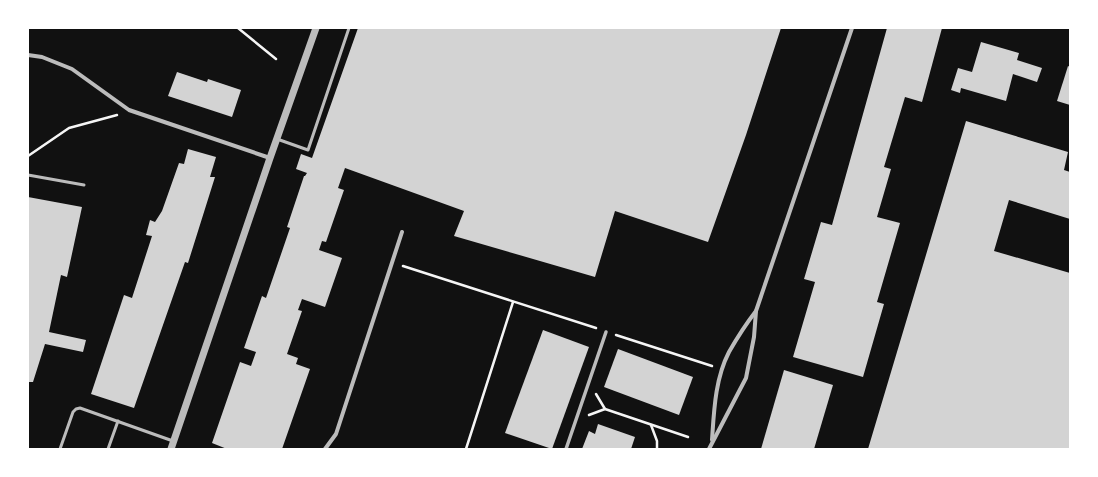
<svg xmlns="http://www.w3.org/2000/svg" width="1098" height="477" font-family="Overpass,sans-serif">
	<style>
		.building { fill: #d3d3d3 }
		.lines { fill: none; stroke-linecap: round; stroke-linejoin: round }
		.path { stroke: #f5f5f5; stroke-width: 2.5 }
		.service { stroke: #bcbcbc; stroke-width: 3 }
		.pedestrian { stroke: #bcbcbc; stroke-width: 3.5 }
		.minor { stroke: #bcbcbc; stroke-width: 4 }
		.tertiary { stroke: #bcbcbc; stroke-width: 7 }
	</style>
	<rect width="100%" height="100%" fill="#111"/>
	<g class="building">
		<path d="M358 28H781L746 135 708 242 615 211 595 277 454 236 464 211 345 168 338 188 344 190 326 242 322 241 319 250 342 258 325 307 302 299 298 310 302 311 287 354 298 358 296 364 310 369 282 449H227L212 443 240 362 251 366 256 352 244 348 262 296 266 298 290 228 287 227 304 176H305L307 173 296 169 301 154 312 158Z"/>
		<path d="M887 28H942L922 102 905 97 884 167 891 169 877 217 900 223 877 302 884 304 863 377 793 357 815 282 804 279 821 222 832 225Z"/>
		<path d="M981 42 1019 53 1017 60 1042 68 1037 82 1013 74 1006 101 961 88 960 93 951 90 958 68 972 72Z"/>
		<path d="M1068 66 1070 67V105L1057 101Z"/>
		<path d="M177 72 207 82 208 79 241 90 232 117 168 96Z"/>
		<path d="M966 121 1068 152 1064 170 1070 172V219L1009 200 994 251 1070 273V449H868Z"/>
		<path d="M188 149 216 157 210 177H215L188 263 185 262 134 408 91 394 124 295 132 298 152 236 146 235 150 220 155 222 162 211 179 163 184 164Z"/>
		<path d="M28 197 82 207 67 277 61 275 49 332 86 340 83 352 45 344 33 382H28Z"/>
		<path d="M543 330 589 347 552 449 505 433Z"/>
		<path d="M618 349 693 377 679 415 604 387Z"/>
		<path d="M784 370 833 385 814 449H761Z"/>
		<path d="M598 424 635 437 631 449H582L589 431 595 434Z"/>
	</g>
	<g class="lines">
		<g class="path">
			<path d="M238 28 276 59"/>
			<path d="M28 156 69 128 117 115"/>
			<path d="M403 266 596 328"/>
			<path d="M616 335 712 366"/>
			<path d="M596 394 605 409"/>
			<path d="M589 415 605 409 688 437"/>
			<path d="M651 425 657 441V449"/>
			<path d="M466 449 513 302"/>
		</g>
		<g class="service">
			<path d="M277 139 308 150 349 28"/>
			<path d="M28 175 84 185"/>
			<path d="M60 449 73 412 76 409 80 408 173 441"/>
			<path d="M108 449 118 421"/>
		</g>
		<path class="pedestrian" d="M566 449 606 332"/>
		<g class="minor">
			<path d="M28 55 42 57 72 69 129 110 270 158"/>
			<path d="M712 440C714 411 715 379 729 352 737 338 746 324 756 311"/>
			<path d="M325 449 336 434 402 232"/>
			<path d="M709 449 746 378 754 337 756 311 852 28"/>
		</g>
		<path class="tertiary" d="M171 449 270 158 316 28"/>
	</g>
	<rect width="1098" height="477" fill="none" stroke="#ffffff" stroke-width="58"/>
</svg>
